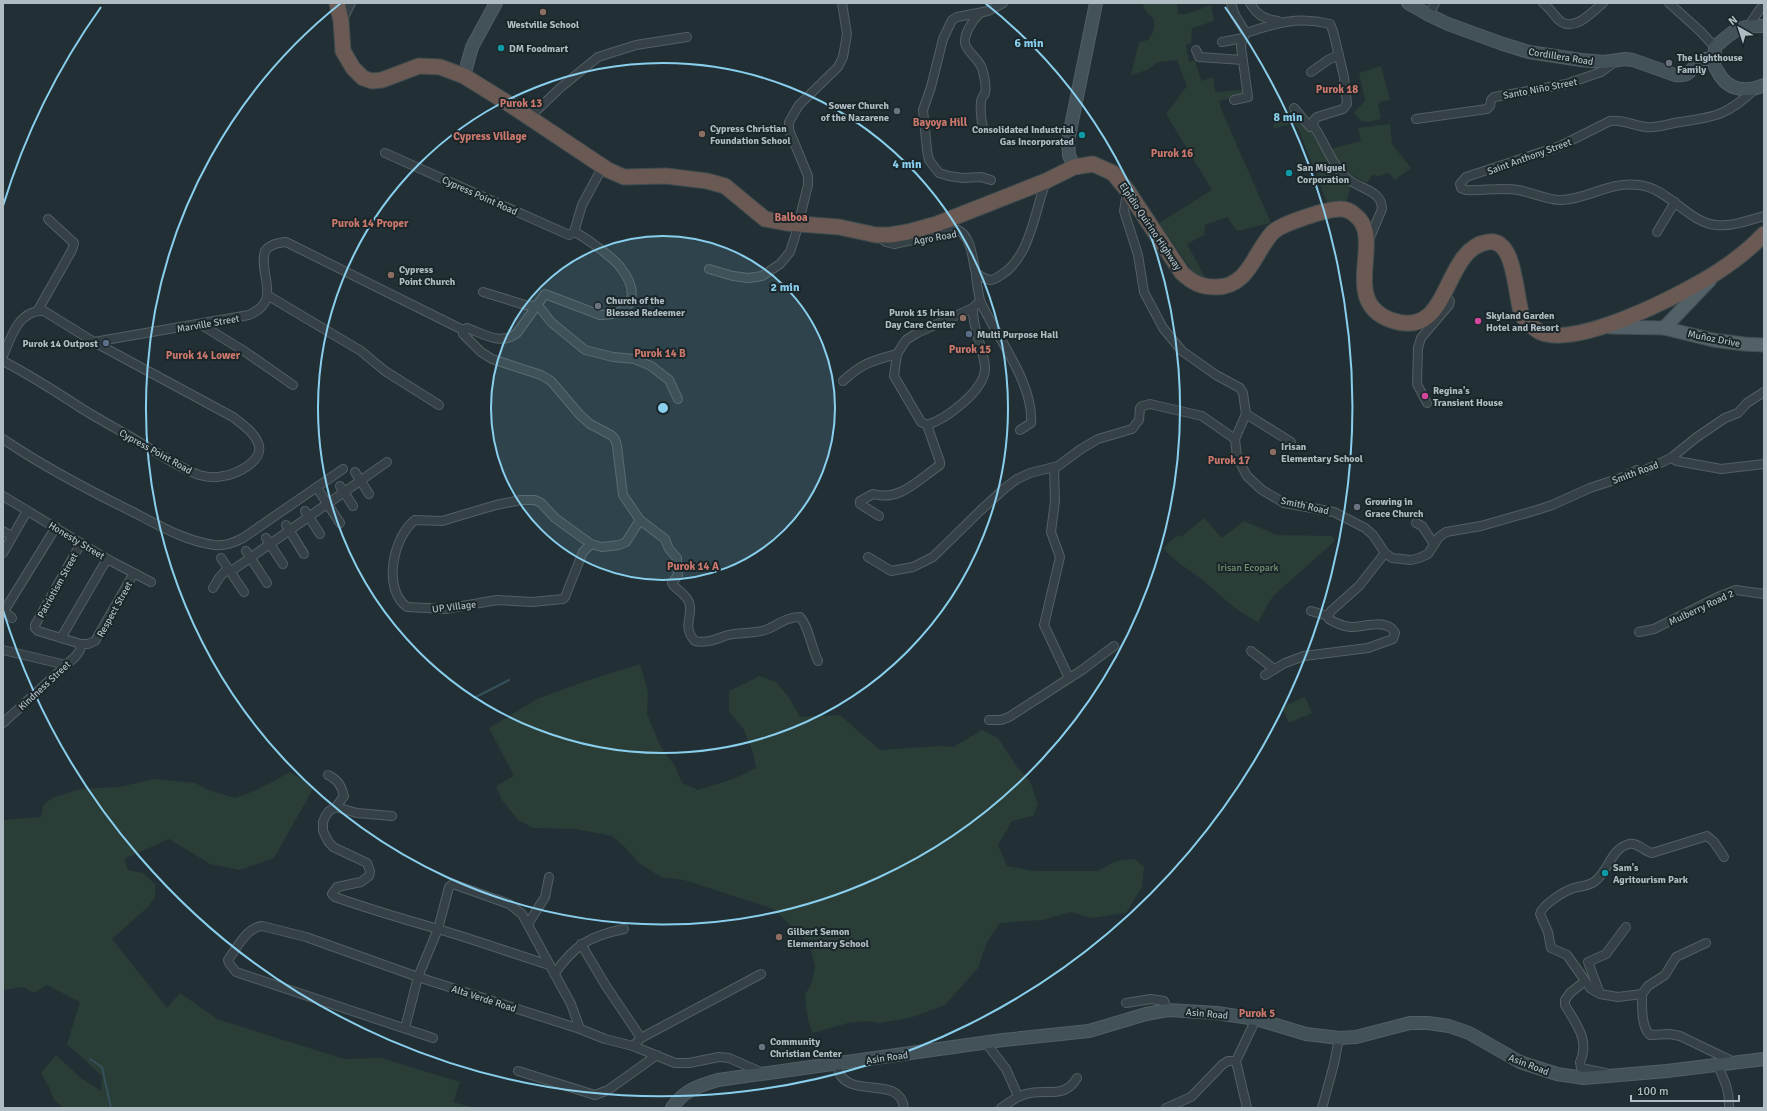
<svg xmlns="http://www.w3.org/2000/svg" width="1767" height="1111" font-family="Signika,sans-serif">
	<style>
		.green { fill: #2a3d36 }
		.lines { fill: none; stroke-linecap: round; stroke-linejoin: round }
		.stream { stroke: #36515b; stroke-width: 2 }
		.street-casing { stroke: #525f63; stroke-width: 10 }
		.secondary-casing { stroke: #525f63; stroke-width: 14 }
		.primary-casing { stroke: #414d52; stroke-width: 15 }
		.highway-casing { stroke: #3f4c50; stroke-width: 17 }
		.street { stroke: #354146; stroke-width: 8 }
		.secondary { stroke: #435258; stroke-width: 12 }
		.primary { stroke: #536166; stroke-width: 13 }
		.highway { stroke: #6b5a53; stroke-width: 15 }
		.ring { fill: none; stroke: #89cfed; stroke-width: 2 }
		.education-dot { fill: #8d6e63; stroke: #1a262a; stroke-width: 1.5 }
		.culture-dot { fill: #0f9aa8; stroke: #1a262a; stroke-width: 1.5 }
		.worship-dot { fill: #6b7280; stroke: #1a262a; stroke-width: 1.5 }
		.hotel-dot { fill: #d1479c; stroke: #1a262a; stroke-width: 1.5 }
		.service-dot { fill: #5c6f8a; stroke: #1a262a; stroke-width: 1.5 }
		.labels { text-anchor: middle; stroke-width: 4; stroke-linejoin: round; paint-order: stroke }
		.poi-label { font-size: 10px; font-weight: bold; fill: #afbcc2; stroke: #1a262a; text-anchor: start }
		.street-label { font-size: 10px; fill: #afbcc2; stroke: #1a262a }
		.park-label { font-size: 10px; fill: #739670; stroke: #1a262a }
		.neighbourhood-label { font-size: 11px; font-weight: bold; fill: #cc786c; stroke: #1a262a }
		.centre { fill: #89cfed; stroke: #1a262a; stroke-width: 2 }
		.ring-label { font-size: 12px; text-anchor: middle; font-weight: bold; fill: #89cfed; stroke: #1a262a; stroke-width: 4; stroke-linejoin: round; paint-order: stroke }
	</style>
	<rect width="100%" height="100%" fill="#223035"/>
	<g class="green">
		<path d="M1142 3H1177L1178 14H1187L1211 5 1214 21 1192 28 1191 43 1186 45 1189 62 1195 60 1201 81 1213 77 1215 92 1242 90 1244 94 1219 101 1221 109 1271 223 1237 231 1227 217 1205 225 1204 235 1187 244 1205 277 1196 275 1191 269 1159 223 1212 190 1166 114 1187 86 1177 60 1158 62 1147 70 1131 75 1139 42 1148 40C1153 33 1155 28 1154 19L1146 11Z"/>
		<path d="M1381 66 1390 100 1380 102 1378 104 1381 119C1366 122 1362 126 1354 112L1365 101 1359 73Z"/>
		<path d="M1292 110 1316 138 1328 162 1351 185 1346 204 1328 205 1299 130 1295 125 1290 124 1273 129 1275 115Z"/>
		<path d="M1390 124 1392 144 1411 168 1395 180 1389 173 1381 175 1378 177 1373 174 1367 183C1350 175 1338 166 1330 149L1361 141 1358 128Z"/>
		<path d="M1204 518 1222 538 1244 521 1277 535 1332 536 1335 541 1273 596 1258 622C1234 610 1219 594 1199 577 1186 568 1173 560 1163 548L1178 535 1181 537Z"/>
		<path d="M640 664 648 692 647 714 660 745 675 766 682 783 698 790 733 779 756 768 753 752 743 728 729 712V691L760 676 776 682 790 699 800 717 840 715 880 750 940 746 953 747 982 730 998 738 1017 767 1030 781 1038 804 1033 816 1012 821 998 845 1007 866 1035 871H1098L1116 861 1135 859 1144 867 1142 887 1126 913 1091 918 1071 912 1042 920 1000 923 986 944 978 968 945 1005 910 1018 880 1023 866 1021 848 1023 813 1033 808 1020 806 1007 805 995 812 982 815 966 810 945 774 909 684 880 661 877 639 863 623 845 612 836 576 829 533 828 518 820 502 800 496 786 514 776 489 728 539 698 589 680Z"/>
		<path d="M1305 697 1312 713 1289 723 1282 707Z"/>
		<path d="M290 772 314 787 274 858 240 870 210 864 169 839 124 859 128 870 143 873 155 884V897L149 906 112 939 167 1008 180 993 217 1019 344 1059 381 1058 460 1082 453 1102 475 1108H64L54 1100 50 1089 41 1073 56 1055 81 1078 101 1091 102 1076 67 1044 80 1002 47 985 34 993 23 987 3 990V820L41 817 43 805 52 798 80 789 119 787 154 779 195 783 211 791 235 798 257 790Z"/>
	</g>
	<g class="lines">
		<g class="stream">
			<path d="M474 698 509 680"/>
			<path d="M90 1059 102 1067 111 1108"/>
		</g>
		<g class="street-casing">
			<g id="street">
				<path d="M1231 3 1235 15 1246 33"/>
				<path d="M1250 3C1257 15 1264 19 1278 21"/>
				<path d="M1543 3C1550 8 1554 16 1560 21 1575 32 1592 12 1603 3"/>
				<path d="M1669 3 1700 31 1715 47"/>
				<path d="M980 13C973 20 964 33 965 43 966 51 978 58 982 68 984 75 987 86 985 93 984 96 981 98 981 101 980 111 981 119 983 128"/>
				<path d="M1429 15 1435 3"/>
				<path d="M342 21 351 3"/>
				<path d="M1748 27 1760 9 1764 6"/>
				<path d="M1222 42 1243 38"/>
				<path d="M1196 50 1199 57 1243 60"/>
				<path d="M1311 72 1328 60 1339 55"/>
				<path d="M1754 90C1724 118 1712 117 1674 123 1665 125 1655 128 1646 127 1634 126 1623 119 1610 121L1560 146 1466 177 1460 184 1461 188 1466 190C1483 191 1501 187 1518 190 1531 192 1549 201 1562 200 1591 198 1610 181 1639 185 1668 188 1689 223 1716 225 1732 227 1749 220 1764 216"/>
				<path d="M1234 100 1248 97 1241 47 1242 41 1246 33C1276 23 1298 16 1330 24L1333 31 1344 77 1347 104 1343 109 1317 117 1314 120 1313 125C1326 144 1331 165 1349 180 1361 189 1382 191 1382 209L1368 242"/>
				<path d="M1294 108 1310 127 1313 125"/>
				<path d="M529 118 560 88 598 57 636 45 687 37"/>
				<path d="M1416 119 1487 109 1490 106 1491 100 1494 97 1566 84 1601 72 1616 61"/>
				<path d="M385 153 569 235 574 232"/>
				<path d="M991 180 981 177 963 178 949 176 939 173 929 160 927 150 923 110 931 87 943 39 952 20 957 17 988 11 1003 3"/>
				<path d="M1127 192 1124 211 1138 255 1144 292 1163 328 1182 351 1216 375 1240 388 1243 393 1246 414 1235 439 1237 457 1247 476 1262 490 1284 503 1334 512 1365 528 1373 535 1385 553 1392 558 1411 560 1419 558 1428 554 1439 537 1446 532 1481 526 1537 510 1552 505 1590 488 1626 476 1637 470H1645L1671 458 1697 437 1725 418 1738 413 1747 403 1764 392"/>
				<path d="M1657 232 1675 202"/>
				<path d="M879 237 886 242 894 244 958 230C972 237 972 259 976 273 980 276 985 279 990 280 994 280 998 277 1001 275 1030 258 1035 210 1046 181"/>
				<path d="M709 269 733 276 749 278 762 276 780 264 790 252 796 233 808 185V176L789 130V122L799 105 838 67 843 57 847 34 842 3"/>
				<path d="M976 273C976 278 979 299 981 303 997 337 1034 384 1031 423L1020 430"/>
				<path d="M483 292 525 305 536 306 540 308 551 322 585 350 613 357 634 359 651 366 669 380 678 399"/>
				<path d="M267 295 361 351 385 371 439 405"/>
				<path d="M38 310 72 250 74 243 48 219"/>
				<path d="M200 324 244 351 293 385"/>
				<path d="M463 330V334L481 352 492 359 541 375 551 381 580 415 590 424 611 435 615 439 617 446 623 495 640 520 626 542 619 545 602 547 591 544 555 518 541 503 535 500H521L496 505 442 521 415 520C393 537 382 589 407 607L445 609 497 600 532 602 563 599 565 597 583 552 591 544"/>
				<path d="M463 330 467 328C484 334 501 346 517 333L545 294 600 315C634 315 640 293 621 268 615 259 584 236 574 232L582 205 602 168"/>
				<path d="M3 356C11 337 19 309 44 311L94 342 249 315C283 300 258 276 265 251 270 244 278 243 286 242L463 330"/>
				<path d="M3 361C30 375 55 391 81 408 100 420 121 431 141 443 159 454 179 468 199 475 206 477 216 478 223 476 236 475 266 460 258 443 254 432 242 424 233 417L94 342"/>
				<path d="M843 381C862 363 872 361 897 354"/>
				<path d="M1427 403 1417 384 1418 348 1421 338 1449 305 1450 301 1444 294"/>
				<path d="M1246 414 1291 442"/>
				<path d="M927 425C946 419 984 391 985 369 985 351 972 330 973 308"/>
				<path d="M3 439C44 467 88 490 133 512 158 525 185 541 214 545 225 546 233 543 243 538L343 469"/>
				<path d="M1671 458 1677 461 1721 469 1764 464"/>
				<path d="M1054 467 1055 501 1051 532 1060 557 1044 625 1069 678"/>
				<path d="M355 472 369 494"/>
				<path d="M340 486 353 506"/>
				<path d="M317 488 340 523"/>
				<path d="M3 496 107 559 151 582"/>
				<path d="M305 511 320 534"/>
				<path d="M879 516 860 504V501L873 494C900 502 919 479 940 465V462L927 425 921 422 894 376 897 354 906 340 917 333 973 308 980 301"/>
				<path d="M640 520 665 539 669 549 677 558 678 575 672 583C676 590 685 593 689 602 694 616 681 626 695 641 706 644 718 638 728 635 741 632 756 634 768 629 779 624 787 617 800 617 808 625 812 649 818 661"/>
				<path d="M1416 523 1422 526 1434 544"/>
				<path d="M286 525 304 554"/>
				<path d="M3 531 12 536"/>
				<path d="M266 538 283 564"/>
				<path d="M81 543 35 625V628L38 631 81 644H88L95 641 134 573"/>
				<path d="M246 551 267 583"/>
				<path d="M3 553 27 511"/>
				<path d="M868 557 891 571 913 567 933 557 981 510 1005 488 1017 479 1030 473 1058 466 1081 449 1098 439 1132 429 1139 420 1140 408 1142 406 1150 404 1202 416 1235 439"/>
				<path d="M221 558 244 592"/>
				<path d="M230 572 387 462"/>
				<path d="M213 588 219 578 227 569"/>
				<path d="M3 610 12 618"/>
				<path d="M4 611 56 527"/>
				<path d="M1311 611 1328 616"/>
				<path d="M1639 632 1654 629 1718 597 1736 590 1764 594"/>
				<path d="M61 638 107 559"/>
				<path d="M3 650 66 665"/>
				<path d="M1251 651 1274 669"/>
				<path d="M1265 675 1285 663 1304 656 1368 648 1393 639 1395 633C1387 617 1363 628 1350 627 1343 626 1335 623 1329 619L1328 616 1331 611 1359 586 1385 553"/>
				<path d="M989 720H1001L1009 717 1082 670 1114 646"/>
				<path d="M3 723 76 656 80 650 81 644"/>
				<path d="M328 775C338 780 341 785 344 796L336 807 329 811 325 817 323 822V831L328 841 333 847 367 863 370 871 369 876 361 882 337 887 332 894 335 897C369 909 403 919 438 929 475 940 512 953 549 965"/>
				<path d="M336 807 357 813 392 816"/>
				<path d="M528 924 545 897 549 877"/>
				<path d="M1706 943 1676 957 1665 975 1648 986 1642 994C1642 1006 1641 1027 1650 1035L1670 1034 1680 1036 1734 1062"/>
				<path d="M581 944 606 986 641 1038"/>
				<path d="M554 974C575 945 589 936 624 929"/>
				<path d="M1585 981 1570 993 1565 1000V1005C1576 1024 1590 1040 1580 1062L1581 1068 1605 1073"/>
				<path d="M1600 994 1588 962 1606 954 1626 927"/>
				<path d="M1642 994 1618 997 1600 994 1591 989 1567 955 1551 948 1548 932 1540 914C1542 905 1564 891 1574 888 1581 886 1588 886 1594 882 1609 872 1610 849 1629 844 1637 842 1644 851 1652 853L1707 836 1714 842 1724 857"/>
				<path d="M1126 1003 1151 999 1164 1001 1168 1010"/>
				<path d="M405 1028 418 977 438 929 449 887 453 884 509 904 522 914 571 1004 580 1029"/>
				<path d="M433 1038 236 972 229 963 228 960C236 949 247 927 262 926L306 937 418 977 580 1029 605 1039 633 1046 675 1063H689L719 1057 729 1058 763 1073"/>
				<path d="M986 1043 1006 1069 1018 1096"/>
				<path d="M633 1046 641 1038 761 974"/>
				<path d="M837 1064C838 1068 839 1073 841 1076 856 1097 900 1076 904 1108"/>
				<path d="M1717 1064C1724 1079 1730 1091 1729 1108"/>
				<path d="M518 1071 595 1095 608 1090 657 1055"/>
				<path d="M1001 1108C1009 1103 1016 1096 1026 1094 1046 1088 1064 1100 1077 1078"/>
				<path d="M1166 1108 1191 1097 1222 1065 1228 1061H1236"/>
				<path d="M1247 1108 1236 1061 1256 1019"/>
				<path d="M1322 1108 1334 1064 1339 1038"/>
			</g>
		</g>
		<g class="secondary-casing">
			<g id="secondary">
				<path d="M1408 3 1429 15 1448 24 1503 44 1529 52 1581 60 1604 62 1625 59 1633 60 1675 75C1691 77 1689 70 1699 62 1703 59 1709 58 1714 58"/>
				<path d="M1764 26C1738 25 1733 31 1715 47 1715 52 1714 58 1714 63 1714 66 1716 69 1718 72 1727 90 1746 93 1764 85"/>
				<path d="M464 76 472 47 496 3"/>
				<path d="M1074 167 1069 155 1068 141 1096 3"/>
				<path d="M672 1108C684 1090 698 1086 718 1080L1003 1040 1089 1031 1146 1014 1168 1010 1217 1013 1256 1019 1306 1034 1339 1038 1356 1037 1410 1023H1428L1449 1026 1469 1033 1520 1062 1557 1074 1584 1078 1667 1071 1764 1059"/>
			</g>
		</g>
		<g class="primary-casing">
			<g id="primary">
				<path d="M1610 327 1664 328 1713 340 1744 344 1764 345"/>
				<path d="M1664 328 1710 280"/>
			</g>
		</g>
		<g class="highway-casing">
			<path id="highway" d="M337 3 341 21 343 51 353 68 363 78 372 81 382 80 419 66 440 67 464 76 506 102 608 170 624 177 666 176 707 181 725 186 765 219 786 223 839 227 876 235H890L908 232 937 224 1046 181 1074 167 1093 164 1113 173 1127 190 1182 273C1193 283 1201 287 1216 287 1249 287 1254 252 1273 232 1283 223 1327 209 1340 209 1345 209 1351 211 1355 215 1386 238 1338 301 1391 320 1452 342 1441 249 1488 242 1516 237 1515 297 1522 315 1526 322 1533 328 1540 332 1578 349 1685 293 1719 271 1734 261 1751 248 1764 234"/>
		</g>
		<use href="#street" class="street"/>
		<use href="#secondary" class="secondary"/>
		<use href="#primary" class="primary"/>
		<use href="#highway" class="highway"/>
	</g>
	<circle cx="663" cy="408" r="172" fill="#89cfed" fill-opacity=".12"/>
	<g class="ring">
		<circle cx="663" cy="408" r="172"/>
		<circle cx="663" cy="408" r="345"/>
		<path d="M985 3A517 517 0 1 1 341 3"/>
		<path d="M3 206A690 690 0 0 1 101 7M1225 7A690 690 0 1 1 3 610"/>
	</g>
	<g class="education-dot">
		<circle cx="543" cy="12" r="4"/>
		<circle cx="702" cy="134" r="4"/>
		<circle cx="391" cy="275" r="4"/>
		<circle cx="963" cy="318" r="4"/>
		<circle cx="1273" cy="452" r="4"/>
		<circle cx="779" cy="937" r="4"/>
	</g>
	<g class="culture-dot">
		<circle cx="501" cy="48" r="4"/>
		<circle cx="1082" cy="135" r="4"/>
		<circle cx="1289" cy="173" r="4"/>
		<circle cx="1605" cy="873" r="4"/>
	</g>
	<g class="worship-dot">
		<circle cx="1669" cy="63" r="4"/>
		<circle cx="897" cy="111" r="4"/>
		<circle cx="598" cy="306" r="4"/>
		<circle cx="1357" cy="507" r="4"/>
		<circle cx="762" cy="1047" r="4"/>
	</g>
	<g class="hotel-dot">
		<circle cx="1478" cy="321" r="4"/>
		<circle cx="1425" cy="396" r="4"/>
	</g>
	<g class="service-dot">
		<circle cx="969" cy="334" r="4"/>
		<circle cx="106" cy="343" r="4"/>
	</g>
	<g class="labels">
		<g class="poi-label">
			<text x="543" y="28" text-anchor="middle">Westville School</text>
			<text x="509" y="52">DM Foodmart</text>
			<text x="1677" y="61">The Lighthouse<tspan x="1677" dy="12">Family</tspan></text>
			<text x="889" y="109" text-anchor="end">Sower Church<tspan x="889" dy="12">of the Nazarene</tspan></text>
			<text x="710" y="132">Cypress Christian<tspan x="710" dy="12">Foundation School</tspan></text>
			<text x="1074" y="133" text-anchor="end">Consolidated Industrial<tspan x="1074" dy="12">Gas Incorporated</tspan></text>
			<text x="1297" y="171">San Miguel<tspan x="1297" dy="12">Corporation</tspan></text>
			<text x="399" y="273">Cypress<tspan x="399" dy="12">Point Church</tspan></text>
			<text x="606" y="304">Church of the<tspan x="606" dy="12">Blessed Redeemer</tspan></text>
			<text x="955" y="316" text-anchor="end">Purok 15 Irisan<tspan x="955" dy="12">Day Care Center</tspan></text>
			<text x="1486" y="319">Skyland Garden<tspan x="1486" dy="12">Hotel and Resort</tspan></text>
			<text x="977" y="338">Multi Purpose Hall</text>
			<text x="98" y="347" text-anchor="end">Purok 14 Outpost</text>
			<text x="1433" y="394">Regina's<tspan x="1433" dy="12">Transient House</tspan></text>
			<text x="1281" y="450">Irisan<tspan x="1281" dy="12">Elementary School</tspan></text>
			<text x="1365" y="505">Growing in<tspan x="1365" dy="12">Grace Church</tspan></text>
			<text x="1613" y="871">Sam's<tspan x="1613" dy="12">Agritourism Park</tspan></text>
			<text x="787" y="935">Gilbert Semon<tspan x="787" dy="12">Elementary School</tspan></text>
			<text x="770" y="1045">Community<tspan x="770" dy="12">Christian Center</tspan></text>
		</g>
		<g class="street-label">
			<text transform="translate(1561 56) rotate(9)" y="4">Cordillera Road</text>
			<text transform="translate(1540 88) rotate(-11)" y="4">Santo Niño Street</text>
			<text transform="translate(1529 156) rotate(-20)" y="4">Saint Anthony Street</text>
			<text transform="translate(480 195) rotate(24)" y="4">Cypress Point Road</text>
			<text transform="translate(1151 226) rotate(56)" y="4">Elpidio Quirino Highway</text>
			<text transform="translate(935 237) rotate(-10)" y="4">Agro Road</text>
			<text transform="translate(208 323) rotate(-10)" y="4">Marville Street</text>
			<text transform="translate(1714 338) rotate(11)" y="4">Muñoz Drive</text>
			<text transform="translate(156 451) rotate(29)" y="4">Cypress Point Road</text>
			<text transform="translate(1635 472) rotate(-20)" y="4">Smith Road</text>
			<text transform="translate(1305 505) rotate(13)" y="4">Smith Road</text>
			<text transform="translate(77 540) rotate(31)" y="4">Honesty Street</text>
			<text transform="translate(57 585) rotate(-61)" y="4">Patriotism Street</text>
			<text transform="translate(454 606) rotate(-7)" y="4">UP Village</text>
			<text transform="translate(1701 607) rotate(-25)" y="4">Mulberry Road 2</text>
			<text transform="translate(114 609) rotate(-61)" y="4">Respect Street</text>
			<text transform="translate(44 685) rotate(-43)" y="4">Kindness Street</text>
			<text transform="translate(484 998) rotate(18)" y="4">Alta Verde Road</text>
			<text transform="translate(1207 1013) rotate(5)" y="4">Asin Road</text>
			<text transform="translate(887 1057) rotate(-8)" y="4">Asin Road</text>
			<text transform="translate(1529 1064) rotate(21)" y="4">Asin Road</text>
		</g>
		<g class="park-label">
			<text x="1248" y="571">Irisan Ecopark</text>
		</g>
		<g class="neighbourhood-label">
			<text x="1337" y="93">Purok 18</text>
			<text x="521" y="107">Purok 13</text>
			<text x="940" y="126">Bayoya Hill</text>
			<text x="490" y="140">Cypress Village</text>
			<text x="1172" y="157">Purok 16</text>
			<text x="791" y="221">Balboa</text>
			<text x="370" y="227">Purok 14 Proper</text>
			<text x="970" y="353">Purok 15</text>
			<text x="660" y="357">Purok 14 B</text>
			<text x="203" y="359">Purok 14 Lower</text>
			<text x="1229" y="464">Purok 17</text>
			<text x="693" y="570">Purok 14 A</text>
			<text x="1257" y="1017">Purok 5</text>
		</g>
	</g>
	<circle cx="663" cy="408" r="6" class="centre"/>
	<g class="ring-label">
		<text x="1029" y="47">6 min</text>
		<text x="1288" y="121">8 min</text>
		<text x="907" y="168">4 min</text>
		<text x="785" y="291">2 min</text>
	</g>
	<rect width="1767" height="1111" fill="none" stroke="#afbcc2" stroke-width="8"/>
	<g transform="translate(1739 28) rotate(321)" stroke="#1a262a" stroke-width="3" paint-order="stroke">
	<path d="M0-3L7 15L0 10L-7 15Z" fill="#afbcc2"/>
	<text y="-6" font-size="11" font-weight="bold" text-anchor="middle" fill="#afbcc2">N</text>
	</g>
	<path d="M1631 1095v6h108v-6" fill="none" stroke="#afbcc2" stroke-width="2"/>
	<text x="1637" y="1095" font-size="12" fill="#afbcc2" stroke="#1a262a" stroke-width="3" paint-order="stroke">100 m</text>
</svg>
